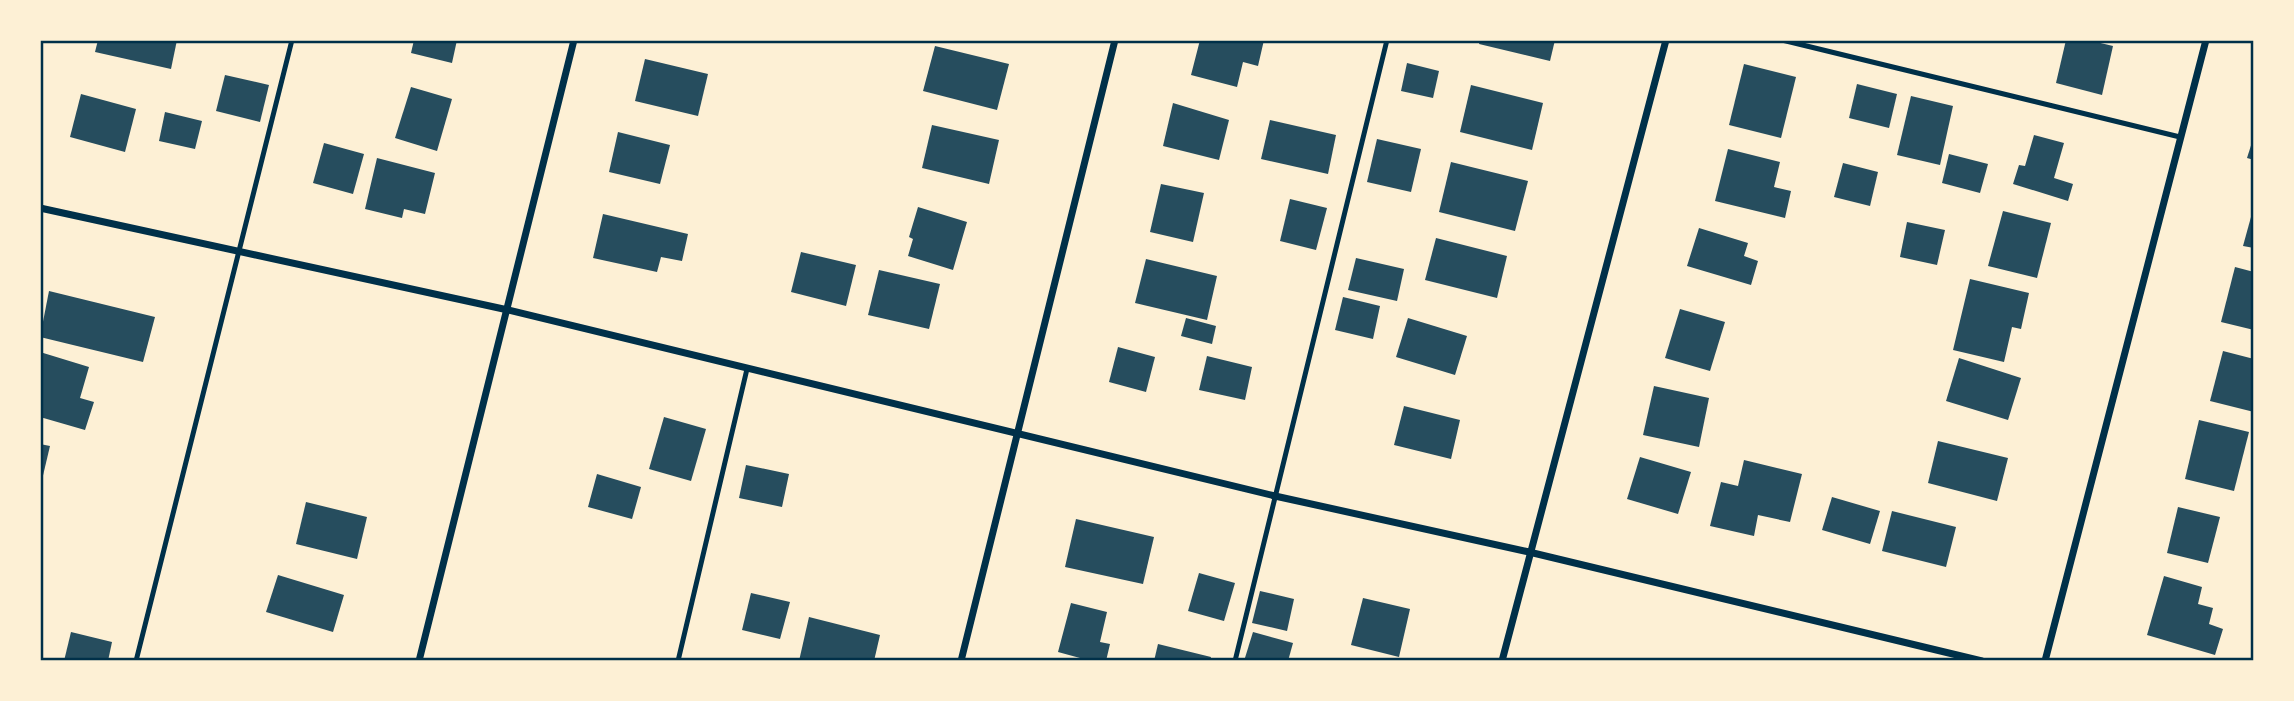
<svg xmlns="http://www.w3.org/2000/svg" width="2294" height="701" font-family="'Libre Baskerville',serif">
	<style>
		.building { fill: #264d5e }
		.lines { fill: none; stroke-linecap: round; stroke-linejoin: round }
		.service { stroke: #003049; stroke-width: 5 }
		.minor { stroke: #003049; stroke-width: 7 }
		.neatline { fill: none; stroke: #003049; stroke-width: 2.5 }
	</style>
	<rect width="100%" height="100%" fill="#fdf0d5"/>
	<g class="building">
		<path d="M98 40H177L171 69 95 52Z"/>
		<path d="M414 40H457L452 63 411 53Z"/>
		<path d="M1200 40H1264L1258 66 1243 62 1237 87 1191 75Z"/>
		<path d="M1480 40H1555L1550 61 1479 44Z"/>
		<path d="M2066 40H2088L2113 46 2102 95 2056 83Z"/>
		<path d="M935 46 1009 64 997 110 923 91Z"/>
		<path d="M645 59 708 74 698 116 635 101Z"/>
		<path d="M1407 63 1439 71 1433 98 1401 91Z"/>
		<path d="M1744 64 1796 77 1781 138 1729 125Z"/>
		<path d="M225 75 269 85 260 122 216 111Z"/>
		<path d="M1857 84 1897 94 1889 128 1849 118Z"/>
		<path d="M1471 85 1543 103 1532 150 1460 132Z"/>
		<path d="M411 87 452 99 437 151 395 138Z"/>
		<path d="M81 94 136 109 125 152 70 137Z"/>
		<path d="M1911 96 1953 106 1940 165 1897 155Z"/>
		<path d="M1173 103 1229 120 1219 160 1163 146Z"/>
		<path d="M165 112 202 121 195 149 159 141Z"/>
		<path d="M1270 120 1336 135 1328 174 1261 159Z"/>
		<path d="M932 125 999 140 989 184 922 168Z"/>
		<path d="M618 132 670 145 660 184 609 172Z"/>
		<path d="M2034 135 2064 143 2054 178 2073 184 2068 201 2013 184 2019 165 2025 166Z"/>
		<path d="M2254 136V160L2247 158Z"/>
		<path d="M1377 139 1421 149 1411 192 1367 182Z"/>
		<path d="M324 143 364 154 353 194 313 183Z"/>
		<path d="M1728 149 1780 162 1774 187 1791 191 1785 218 1715 201Z"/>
		<path d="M1949 154 1988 164 1980 193 1942 183Z"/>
		<path d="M377 158 435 173 425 214 404 209 402 218 365 209Z"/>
		<path d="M1451 162 1528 181 1515 231 1439 212Z"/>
		<path d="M1843 163 1878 172 1870 206 1834 197Z"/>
		<path d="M1161 184 1204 193 1193 242 1150 232Z"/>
		<path d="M1290 199 1327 208 1316 250 1280 241Z"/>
		<path d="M2254 206V248L2243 246Z"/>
		<path d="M918 207 967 222 953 270 908 256 913 239 909 237Z"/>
		<path d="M2003 211 2051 223 2037 278 1988 266Z"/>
		<path d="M603 214 688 234 682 261 661 257 657 272 593 258Z"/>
		<path d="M1907 222 1945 230 1937 265 1900 257Z"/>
		<path d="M1699 228 1748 243 1744 256 1758 261 1751 285 1687 266Z"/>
		<path d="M1436 238 1507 256 1497 298 1425 280Z"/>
		<path d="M801 252 856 265 846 306 791 292Z"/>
		<path d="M1356 258 1404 269 1397 301 1348 290Z"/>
		<path d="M1146 259 1217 276 1207 320 1135 303Z"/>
		<path d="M2235 267 2254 272V330L2221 322Z"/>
		<path d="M879 270 940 284 929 329 868 315Z"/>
		<path d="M1970 279 2029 293 2021 329 2012 327 2004 362 1953 350Z"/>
		<path d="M49 291 155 317 143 362 40 337Z"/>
		<path d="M1343 297 1380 306 1373 339 1335 330Z"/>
		<path d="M1680 309 1725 322 1710 371 1665 358Z"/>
		<path d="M1186 318 1216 326 1212 344 1181 336Z"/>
		<path d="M1408 318 1467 336 1455 375 1396 357Z"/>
		<path d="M1118 347 1155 357 1146 392 1109 382Z"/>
		<path d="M2223 351 2254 359V412L2210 401Z"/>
		<path d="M40 352 89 367 80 398 94 402 85 430 40 417Z"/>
		<path d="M1207 356 1252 367 1245 400 1199 390Z"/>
		<path d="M1959 358 2021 378 2008 420 1946 401Z"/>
		<path d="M1654 386 1709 398 1699 447 1643 435Z"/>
		<path d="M1404 406 1460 420 1451 459 1394 445Z"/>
		<path d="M664 417 706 429 691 481 649 469Z"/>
		<path d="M2199 420 2249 432 2234 491 2185 479Z"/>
		<path d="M1938 441 2008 458 1997 501 1928 483Z"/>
		<path d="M40 444 50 446 41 484H40Z"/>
		<path d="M1640 457 1691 472 1678 514 1627 499Z"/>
		<path d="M1744 460 1802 474 1790 522 1758 515 1754 536 1710 526 1721 482 1738 486Z"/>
		<path d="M746 465 789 474 782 507 739 498Z"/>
		<path d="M597 474 641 487 632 519 588 507Z"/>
		<path d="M1832 497 1880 511 1870 544 1822 530Z"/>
		<path d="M306 502 367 517 357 559 296 544Z"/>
		<path d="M2178 507 2220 517 2208 563 2167 553Z"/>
		<path d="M1892 511 1956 527 1946 567 1882 551Z"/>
		<path d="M1076 519 1154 537 1143 584 1065 567Z"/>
		<path d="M1199 573 1235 583 1224 621 1188 611Z"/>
		<path d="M278 575 344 595 333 632 266 612Z"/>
		<path d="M2164 576 2202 587 2198 604 2213 608 2209 624 2223 629 2215 655 2147 635Z"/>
		<path d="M1260 591 1294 599 1287 631 1252 623Z"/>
		<path d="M751 593 790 602 780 639 742 630Z"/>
		<path d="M1363 598 1410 609 1399 657 1351 645Z"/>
		<path d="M1071 603 1107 612 1100 642 1110 644 1106 661H1091L1058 652Z"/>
		<path d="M809 617 880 635 874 661H799Z"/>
		<path d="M71 632 112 642 108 661H64Z"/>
		<path d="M1253 632 1293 643 1288 661H1244Z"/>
		<path d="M1158 644 1211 657 1210 661H1154Z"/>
	</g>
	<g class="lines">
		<g class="service">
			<path d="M1782 40 2180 137"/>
			<path d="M136 661 292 40"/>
			<path d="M678 661 747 369"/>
			<path d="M1235 661 1387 40"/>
		</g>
		<g class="minor">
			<path d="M40 208 508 310 1275 496 1529 552 1982 661"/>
			<path d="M419 661 574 40"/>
			<path d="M961 661 1115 40"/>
			<path d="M1502 661 1666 40"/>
			<path d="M2045 661 2206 40"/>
		</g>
	</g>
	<rect width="2294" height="701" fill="none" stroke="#fdf0d5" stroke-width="84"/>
	<rect x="42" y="42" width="2210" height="617" class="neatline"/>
</svg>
